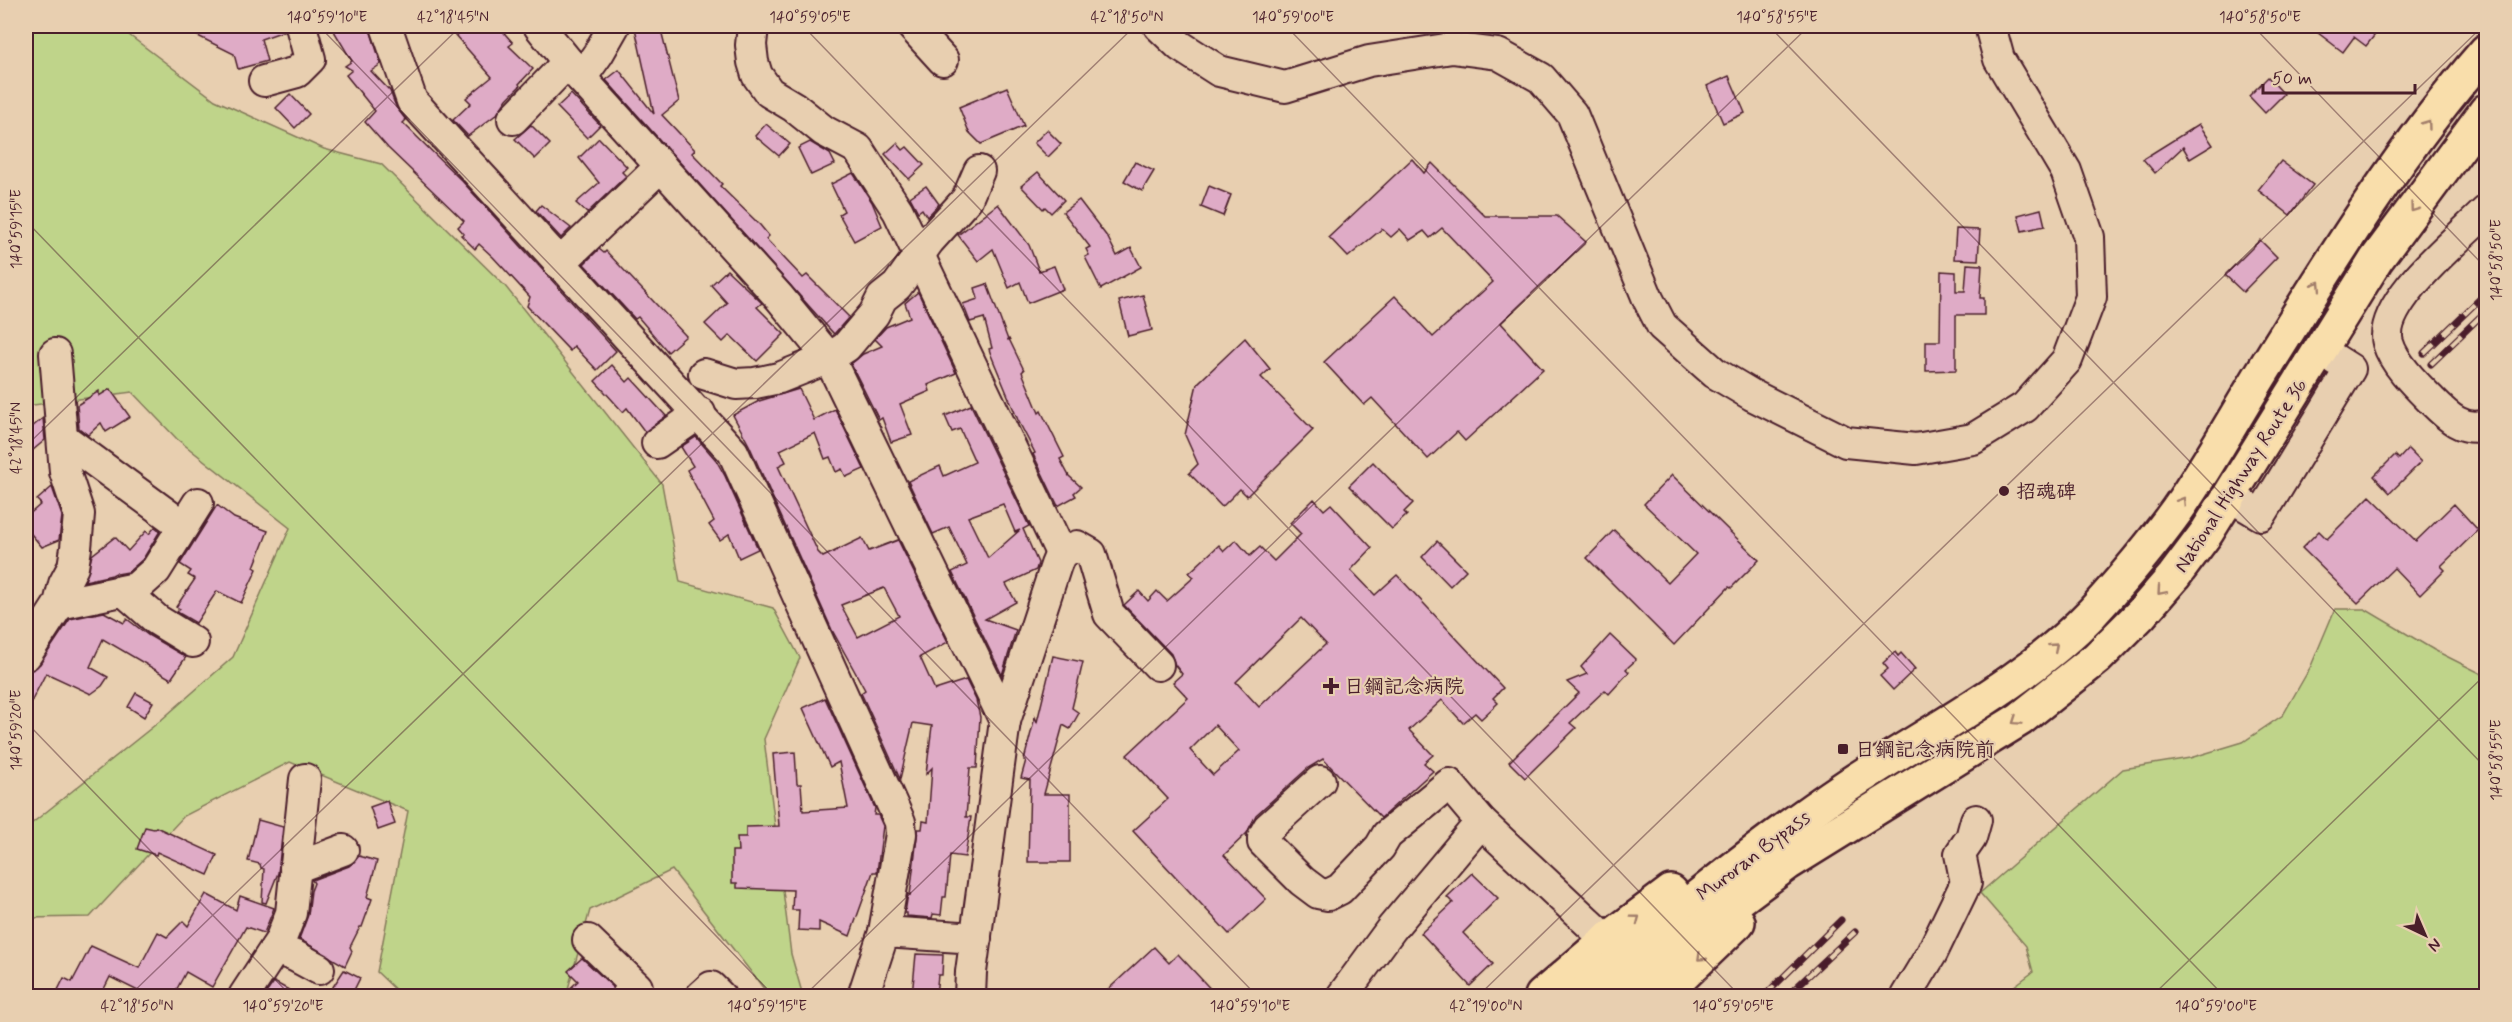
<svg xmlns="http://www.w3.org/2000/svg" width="2512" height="1022" font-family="Mynerve,'Klee One',sans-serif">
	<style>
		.green { fill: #bfd48a; stroke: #847a5a; stroke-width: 1.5 }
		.building { fill: #dfabc6; stroke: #4a1f2b; stroke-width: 1.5; fill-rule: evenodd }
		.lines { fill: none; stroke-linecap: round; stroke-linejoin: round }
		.minor-casing { stroke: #4a1f2b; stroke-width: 34 }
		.highway-casing { stroke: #4a1f2b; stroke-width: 38 }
		.minor { stroke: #e8cfb0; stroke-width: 30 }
		.highway { stroke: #f9deab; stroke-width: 33 }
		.rail-casing { stroke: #4a1f2b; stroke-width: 7 }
		.rail { stroke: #e8cfb0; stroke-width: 4.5; stroke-dasharray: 14; stroke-linecap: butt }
		.oneway { stroke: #a27e6b }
		.ticks { fill: none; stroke: #4a1f2b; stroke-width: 1.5; stroke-opacity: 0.45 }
		.poi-dot { fill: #4a1f2b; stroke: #e8cfb0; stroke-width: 2 }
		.labels { text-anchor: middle; stroke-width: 4.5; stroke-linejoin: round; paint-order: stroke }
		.street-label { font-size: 20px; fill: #4a1f2b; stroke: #e8cfb0 }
		.poi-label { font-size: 20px; font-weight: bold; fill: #4a1f2b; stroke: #e8cfb0; text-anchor: start }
		.neatline { fill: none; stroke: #4a1f2b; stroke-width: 2 }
		.ticks-label { font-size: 15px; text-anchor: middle; fill: #4a1f2b }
	</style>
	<rect width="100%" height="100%" fill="#e8cfb0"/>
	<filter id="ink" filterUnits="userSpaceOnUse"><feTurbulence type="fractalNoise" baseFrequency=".0167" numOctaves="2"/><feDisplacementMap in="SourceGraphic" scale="12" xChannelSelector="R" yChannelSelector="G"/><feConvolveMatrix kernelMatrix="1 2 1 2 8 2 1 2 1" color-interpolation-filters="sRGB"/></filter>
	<g filter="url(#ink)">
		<g class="green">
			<path d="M26 26H121L129 35 215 100 324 149 381 164 505 286 662 484 680 582 773 608 800 658 764 739 791 954 803 996H775L768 994 672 870 590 910 566 996H402L377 972 408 811 290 762 184 816 90 917 26 918V828L160 721 233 657 290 528 177 439 132 392 26 406Z"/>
			<path d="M2335 609H2365L2434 650 2486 676V996H2001L2033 972 2026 946 1980 893 2123 769 2190 758 2243 742 2283 715 2311 666Z"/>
		</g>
		<g class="building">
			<path d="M178 26H284V31L261 39 267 61 238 69 234 54Z"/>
			<path d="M331 26H369L381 64 371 71 390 91 396 107 406 120 403 123 462 181 616 351 597 370 574 346 570 351 527 306 530 297 493 257 479 244 475 249 461 235 464 234 458 227 464 221 388 148 365 122 375 111 346 75 352 70 345 66 352 61Z"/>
			<path d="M447 26H498L513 43 509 46 533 69 519 84 520 86 507 99 497 114 468 136 453 120 471 103 466 98 492 77Z"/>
			<path d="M647 26H660L679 101 662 115 695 150 692 153 722 184 720 186 760 225 769 236 766 239 803 278 807 275 849 317 834 334 606 80 619 70 654 114 635 28Z"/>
			<path d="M2309 26H2382L2366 46 2354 37 2343 52Z"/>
			<path d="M1729 76 1745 113 1723 123 1707 86Z"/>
			<path d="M2268 77 2284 94 2265 113 2249 96Z"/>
			<path d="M1007 87 1024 126 981 144 969 132 959 107Z"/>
			<path d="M290 94 309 114 295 128 276 108Z"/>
			<path d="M571 94 600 125 587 138 557 107Z"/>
			<path d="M766 124 790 144 779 156 755 136Z"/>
			<path d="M2199 124 2213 145 2190 159 2183 147 2155 173 2143 159Z"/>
			<path d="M531 125 550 144 535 159 515 139Z"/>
			<path d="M1047 130 1061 144 1048 157 1034 143Z"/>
			<path d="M599 138 627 167 622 172 626 176 587 213 576 203 599 183 579 158Z"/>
			<path d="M810 142 830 154 835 164 811 175 798 148Z"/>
			<path d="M897 143 903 150 907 147 924 165 909 179 885 154Z"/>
			<path d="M1412 159 1424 173 1432 163 1485 216H1557L1586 242 1501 323 1543 369 1465 441 1457 432 1428 459 1372 398 1364 405 1324 362 1395 296 1433 337 1493 282 1442 228 1430 238 1424 231 1410 240 1400 229 1391 237 1382 229 1348 257 1329 237Z"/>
			<path d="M2281 161 2313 185 2290 215 2258 190Z"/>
			<path d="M1135 162 1154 171 1142 191 1124 181Z"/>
			<path d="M1038 172 1064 200 1051 213 1045 207 1043 209 1021 186Z"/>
			<path d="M853 173 872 202 882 226 854 241 839 214 844 211 831 184Z"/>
			<path d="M926 186 939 204 927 217 922 209 918 212 910 197Z"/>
			<path d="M1209 186 1231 195 1223 216 1201 207Z"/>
			<path d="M1079 200 1108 238 1117 256 1131 248 1141 267 1101 289 1085 257 1089 255 1086 249 1090 247 1063 212Z"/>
			<path d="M998 204 1029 245 1039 271 1054 266 1063 289 1028 303 1020 282 1009 288 993 249 978 261 958 235Z"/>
			<path d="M541 205 571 228 561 238 536 211Z"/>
			<path d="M2041 209 2045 226 2022 231 2018 215Z"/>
			<path d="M1956 229 1980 230 1978 260 1954 259Z"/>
			<path d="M2260 240 2277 257 2243 292 2225 275Z"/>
			<path d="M599 249 604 253 606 251 686 336 668 352 638 317 635 319 584 264Z"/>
			<path d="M1967 264 1982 265 1980 298H1984V315H1956V370L1926 371V341H1940L1941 271 1956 272V291H1965Z"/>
			<path d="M727 270 762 303 757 307 784 334 757 361 730 335 723 342 705 324 727 303 711 285Z"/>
			<path d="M987 284 1008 340 1009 339 1024 370 1022 372 1039 413 1041 411 1064 457 1060 459 1069 476 1081 487 1074 493 1076 496 1058 506 1033 454 1035 453 1018 420 991 355 989 349 992 348 984 318 970 322 963 304 978 299 975 288Z"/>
			<path d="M918 292 956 373 928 385 930 391 900 404 912 435 891 442 882 418 879 420 851 364 863 354 882 346 875 339 886 327 910 317 905 303Z"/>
			<path d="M1143 295 1152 330 1128 336 1119 301Z"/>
			<path d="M1245 338 1270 369 1261 377 1313 430 1247 496 1240 489 1222 507 1189 473 1198 464 1185 435 1197 384Z"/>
			<path d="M612 365 627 382 631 378 666 416 645 432 627 408 623 412 595 381Z"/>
			<path d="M110 389 130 417 106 432 101 423 88 435 79 428 77 405 99 391V396Z"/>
			<path d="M799 389 814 420 835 409 864 469 846 477 842 469 836 472 830 457 825 459 815 433 780 450 786 462 778 466 818 552 823 557 862 538 869 551 898 540 948 642 920 657 935 690 966 680 976 700 980 717 977 768H970L966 817H971L965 857 950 855 946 897H943L941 915 933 914 932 918 907 916V913H905L908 894 910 895 918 829H922L923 821 928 822 932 768 926 774 932 726 913 723 900 779 861 693 865 690 832 630 749 445 733 415 759 401ZM884 588 899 616 858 637 841 605Z"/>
			<path d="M971 405 1029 526 1023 529 1038 563 1036 570 1006 584 1016 602 985 619 1016 630 1002 675 952 572 967 565 949 527 933 534 908 481 940 466 944 476 975 462 960 429 952 432 945 416ZM1003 504 1015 532 1020 530 988 558 968 517Z"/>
			<path d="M43 418 45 440 26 456V432Z"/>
			<path d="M696 437 716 460 725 476 758 549 739 558 729 534 720 540 709 525 714 521 687 470 693 466 681 447Z"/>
			<path d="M2408 449 2421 462 2390 493 2374 476 2395 455 2399 459Z"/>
			<path d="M1373 462 1413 503 1404 512 1407 515 1392 529 1349 486Z"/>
			<path d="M1672 475 1759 560 1731 588 1729 587 1674 645 1587 558 1614 530 1668 583 1696 554 1644 504Z"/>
			<path d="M52 487 62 516 59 540 42 547 26 528V517L41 504 37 500Z"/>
			<path d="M2370 496 2416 541 2454 504 2478 530 2441 566 2445 570 2420 595 2394 568 2358 603 2302 548 2319 531 2327 539Z"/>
			<path d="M1314 499 1324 510 1331 504 1372 548 1351 570 1375 595 1397 575 1503 688 1493 698 1498 703 1481 719 1475 713 1463 723 1442 700 1409 730 1433 755 1424 763 1433 771 1381 818 1323 759 1308 768 1256 815 1247 833 1224 855 1266 899 1229 934 1133 831 1168 799 1127 755 1188 698 1173 682 1182 674 1175 665 1171 654 1124 605 1139 591 1148 601 1157 591 1167 601 1194 577 1189 573 1219 545 1224 551 1236 540 1250 556 1260 547 1274 561 1301 534 1290 523ZM1301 618 1326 644 1259 707 1236 682ZM1215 725 1239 751 1213 775 1190 750Z"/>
			<path d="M217 505 234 518 268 531 254 567 257 569 241 603 217 591 196 623 177 612 180 609 176 607 195 579 188 575 191 571 180 564Z"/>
			<path d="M155 527 160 531 143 559 128 572 117 574 116 573 112 575 85 581 92 555 115 537 128 551 146 531 149 534Z"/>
			<path d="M1437 541 1466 570 1450 586 1422 557Z"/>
			<path d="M104 612 124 623 127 619 148 635 186 657 171 679 103 639 90 667 108 677 102 686 91 694 46 673 26 712V685L29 671 40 664 70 619Z"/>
			<path d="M1610 635 1636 660 1626 669 1629 672 1609 694 1605 690 1570 723 1576 728 1525 778 1509 762 1579 693 1567 682 1587 674 1581 667Z"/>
			<path d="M1895 652 1898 656 1901 653 1915 669 1893 690 1880 676 1888 669 1883 663Z"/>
			<path d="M1053 656 1083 662 1072 708 1079 713 1070 729 1063 725 1044 794H1070V862H1028L1030 780 1021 778 1026 760H1024L1035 717 1037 722Z"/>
			<path d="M136 693 153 702 144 717 128 707Z"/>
			<path d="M825 698 875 808 874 815H878L883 826 877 872H873L850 936 819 922V931L798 930 799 910H792L793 890 737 888V883H732V851H738L737 837H746V827L779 826 773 754 795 752 797 784H801L803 811 848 808 839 762 830 767 803 708Z"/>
			<path d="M387 801 395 824 378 830 370 807Z"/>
			<path d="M258 820 283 827 278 873 266 903 262 902 264 869 261 868 260 864 248 861Z"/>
			<path d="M145 827 154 829 156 827 217 855 208 875 157 852 156 855 137 849Z"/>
			<path d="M359 856 377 861 367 897 372 899 362 927H360L350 947 352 951 345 966 299 939 308 915 311 891 314 883 312 880 349 866Z"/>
			<path d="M1472 873 1498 898 1463 933 1493 964 1470 986 1421 933 1453 903 1447 897Z"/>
			<path d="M206 894 236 910 240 896 274 908 264 933 246 927 212 987 186 972 173 996H148L110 977 101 995 104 996H55L64 978 72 982 91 946 139 968 158 932 167 937 183 921 188 926Z"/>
			<path d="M1154 947 1169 963 1178 954 1217 996H1101Z"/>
			<path d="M916 954 943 955 942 975H938L936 996H912Z"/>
			<path d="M582 958 613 987 610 996H562L578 981 568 971Z"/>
			<path d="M344 970 360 978 351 996H327Z"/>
			<path d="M274 982 300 996H264Z"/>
		</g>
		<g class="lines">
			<g class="minor-casing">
				<g id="minor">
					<path d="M386 26 412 101 733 452 900 822 901 834 884 932 863 996"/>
					<path d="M539 26 581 78 779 297 829 358 1005 721 971 972 970 996"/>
					<path d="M753 26 751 45 753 62 757 75 769 92 794 107 824 131 858 149 898 211 1061 553"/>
					<path d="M912 26 943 60"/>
					<path d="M1159 26 1180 46 1219 71 1285 87 1369 61 1452 48 1498 54 1541 78 1572 114 1648 299 1662 326 1715 373 1752 395 1846 442 1916 449 1973 439 2025 407 2067 360 2091 297 2089 237 2066 171 1999 59 1990 26"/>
					<path d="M581 78 598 54 614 26"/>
					<path d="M264 81 297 72 310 59 301 26"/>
					<path d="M513 119 568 62"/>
					<path d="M2486 211C2461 237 2377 303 2388 343 2394 364 2417 386 2432 401 2448 417 2463 432 2486 425"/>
					<path d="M559 264 661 166"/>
					<path d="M704 374 736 384 755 383 779 378 829 358 846 347 874 314 882 298 897 286 929 241 967 199 979 171"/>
					<path d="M63 438 183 526"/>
					<path d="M657 443 700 413"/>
					<path d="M2231 497 2261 515 2350 369 2320 350"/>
					<path d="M124 591 157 620 193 642"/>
					<path d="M59 604 136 588 156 570 198 503"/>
					<path d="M26 655 59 604 64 584 73 567 76 548 79 514 65 472 55 354"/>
					<path d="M1005 721 1056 565 1061 553 1077 546 1091 554 1109 614 1158 665"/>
					<path d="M1320 781 1268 828 1263 837V842L1302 881 1318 893 1328 895 1340 889 1380 847 1387 835 1449 784 1481 822 1607 940"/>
					<path d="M295 868 343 850"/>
					<path d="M884 932 976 938"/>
					<path d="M588 940 637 987 627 996"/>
					<path d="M275 949 295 956 319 969"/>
					<path d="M244 996 280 941 291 913 305 779"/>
					<path d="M701 996 711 987 720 996"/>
					<path d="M1342 996 1392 928 1481 822"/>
					<path d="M1906 996 1932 953 1966 883 1960 854 1971 838 1976 820"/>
				</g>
			</g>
			<g class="highway-casing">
				<g id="highway">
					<path d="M1542 996 1607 940 1671 892"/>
					<path d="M1580 996C1665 922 1753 849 1847 786 1929 731 2023 685 2092 613 2122 580 2151 546 2177 510 2210 463 2238 411 2268 363 2335 255 2402 147 2486 51"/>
					<path d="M1618 996 1686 939 1788 863 2020 719 2097 658 2141 614 2174 576 2207 532 2376 260 2486 111"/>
					<path d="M1661 996 1738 922"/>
				</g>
			</g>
			<use href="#minor" class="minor"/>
			<use href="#highway" class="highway"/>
			<g class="rail-casing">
				<g id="rail">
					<path d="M2424 353 2486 293"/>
					<path d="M2431 364 2486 311"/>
					<path d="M1764 996 1841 920"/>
					<path d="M1787 996 1855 932"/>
				</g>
			</g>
			<use href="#rail" class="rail"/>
		</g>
		<defs><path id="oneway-chevron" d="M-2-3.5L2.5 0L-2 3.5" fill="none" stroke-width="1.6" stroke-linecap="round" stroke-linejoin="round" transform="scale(1.5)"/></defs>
		<g class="oneway">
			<use href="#oneway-chevron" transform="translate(2427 124) rotate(-54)"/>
			<use href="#oneway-chevron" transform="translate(2414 208) rotate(126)"/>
			<use href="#oneway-chevron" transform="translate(2317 285) rotate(-58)"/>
			<use href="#oneway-chevron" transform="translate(2182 501) rotate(-58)"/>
			<use href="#oneway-chevron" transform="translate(2161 591) rotate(131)"/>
			<use href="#oneway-chevron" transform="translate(2054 647) rotate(-41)"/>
			<use href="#oneway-chevron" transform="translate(2016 721) rotate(146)"/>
			<use href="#oneway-chevron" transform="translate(1636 919) rotate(-37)"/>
			<use href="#oneway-chevron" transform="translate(1701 957) rotate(136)"/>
		</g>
	</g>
	<path class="ticks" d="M319 26 1257 996M803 26 1740 996M1286 26 2224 996M1769 26 2486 768M2253 26 2486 268M26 221 774 996M26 446 461 26M26 722 291 996M129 996 1135 26M804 996 1809 26M1478 996 2483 26M2152 996 2486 674"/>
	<g class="poi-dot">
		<circle cx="2004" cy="491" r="6"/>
		<path d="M1328 677h6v6h6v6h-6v6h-6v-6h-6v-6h6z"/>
		<rect x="1837" y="743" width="12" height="12" rx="3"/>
	</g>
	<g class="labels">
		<g class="street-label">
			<text transform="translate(2240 475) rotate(-57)" y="7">National Highway Route 36</text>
			<text transform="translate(1753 855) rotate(-37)" y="7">Muroran Bypass</text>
		</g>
		<g class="poi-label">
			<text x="2016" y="498">招魂碑</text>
			<text x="1344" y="693">日鋼記念病院</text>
			<text x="1855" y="756">日鋼記念病院前</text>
		</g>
	</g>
	<rect width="2512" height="1022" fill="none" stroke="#e8cfb0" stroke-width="66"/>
	<g transform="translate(2425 935) rotate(136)" stroke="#e8cfb0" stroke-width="4.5" paint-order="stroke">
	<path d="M0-4.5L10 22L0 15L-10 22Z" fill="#4a1f2b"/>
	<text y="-9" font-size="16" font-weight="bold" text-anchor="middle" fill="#4a1f2b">N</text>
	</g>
	<path d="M2263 84v9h152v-9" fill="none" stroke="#4a1f2b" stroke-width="3"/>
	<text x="2272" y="84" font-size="18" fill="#4a1f2b" stroke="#e8cfb0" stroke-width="4.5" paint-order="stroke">50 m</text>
	<rect x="33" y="33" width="2446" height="956" class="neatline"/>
	<g class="ticks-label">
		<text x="327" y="22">140°59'10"E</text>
		<text x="453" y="22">42°18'45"N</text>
		<text x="810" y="22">140°59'05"E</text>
		<text x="1127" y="22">42°18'50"N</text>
		<text x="1293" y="22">140°59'00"E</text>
		<text x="1777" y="22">140°58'55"E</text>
		<text x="2260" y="22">140°58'50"E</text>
		<text transform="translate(16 229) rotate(-90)" y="5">140°59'15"E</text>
		<text transform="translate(2496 260) rotate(-90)" y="5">140°58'50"E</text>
		<text transform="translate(16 438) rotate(-90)" y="5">42°18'45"N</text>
		<text transform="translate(16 730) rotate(-90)" y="5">140°59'20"E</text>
		<text transform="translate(2496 760) rotate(-90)" y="5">140°58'55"E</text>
		<text x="137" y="1011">42°18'50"N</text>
		<text x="283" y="1011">140°59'20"E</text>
		<text x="767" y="1011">140°59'15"E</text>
		<text x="1250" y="1011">140°59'10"E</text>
		<text x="1486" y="1011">42°19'00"N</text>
		<text x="1733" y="1011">140°59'05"E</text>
		<text x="2216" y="1011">140°59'00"E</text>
	</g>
</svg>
